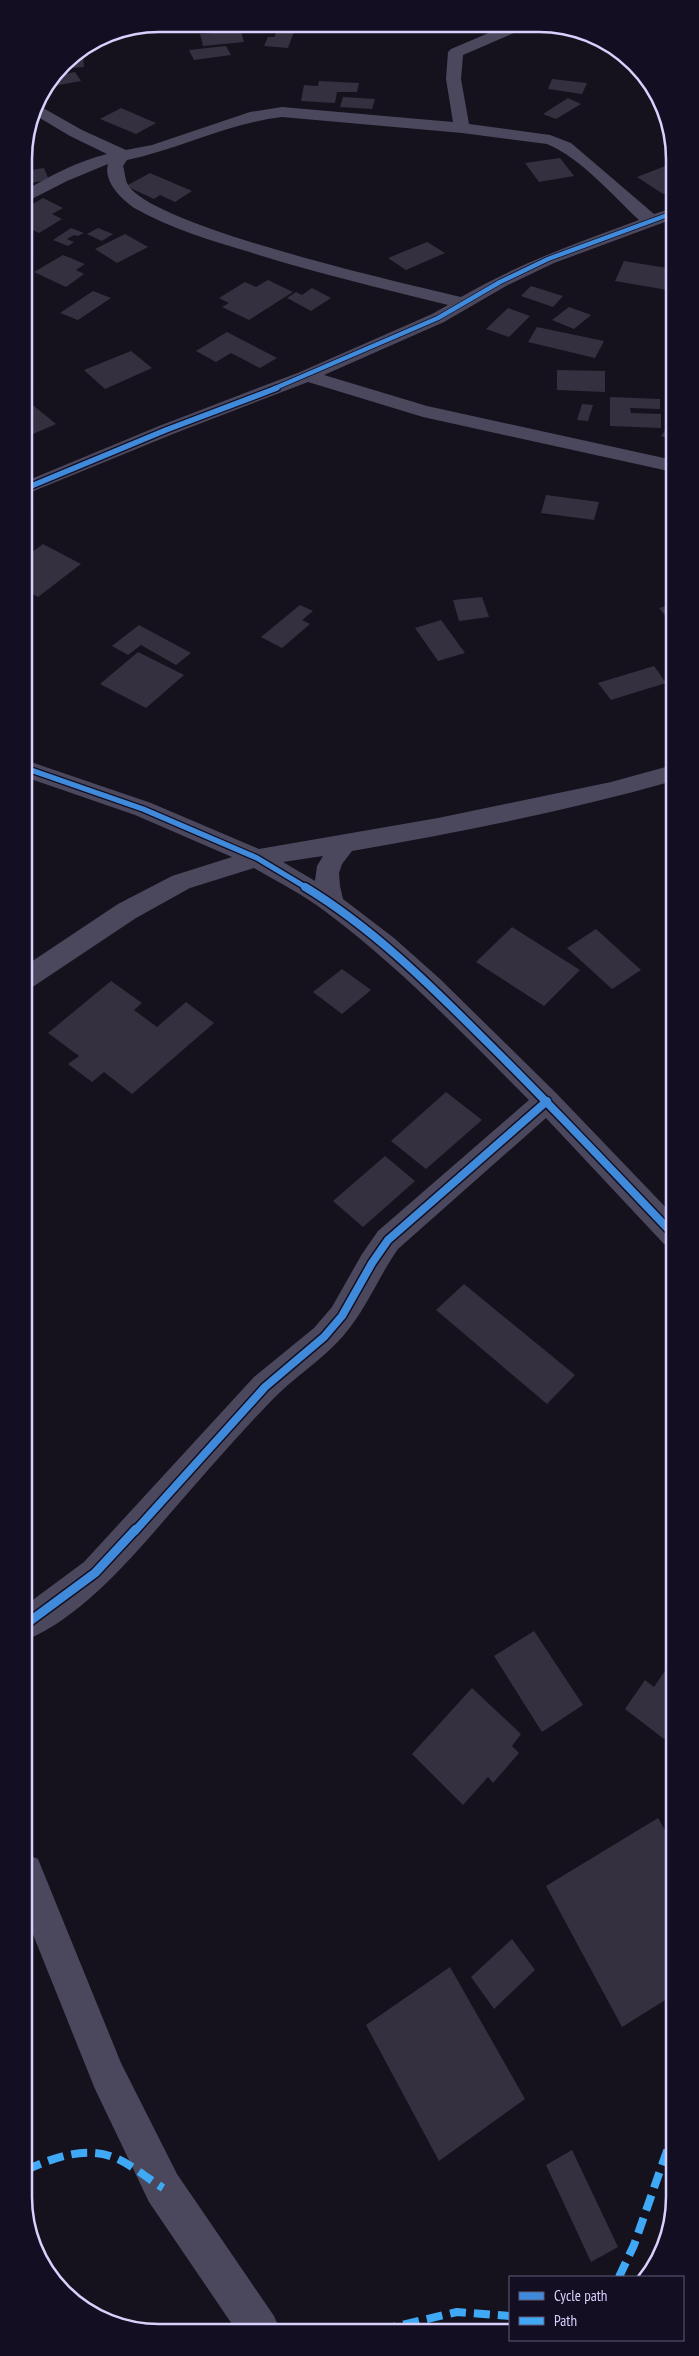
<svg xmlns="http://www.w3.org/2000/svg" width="699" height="2356" font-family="'PT Sans Narrow',sans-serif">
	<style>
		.building { fill: #34303f }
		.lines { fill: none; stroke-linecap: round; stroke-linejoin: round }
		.minor { fill: #4b485e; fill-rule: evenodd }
		.quiet { stroke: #3fa9f5; stroke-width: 8; stroke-dasharray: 16 8; stroke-linecap: butt }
		.cycleway-far3-casing { stroke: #130e22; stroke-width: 6 }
		.cycleway-far2-casing { stroke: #130e22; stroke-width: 8 }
		.cycleway-far1-casing { stroke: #130e22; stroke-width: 11 }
		.cycleway-casing { stroke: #130e22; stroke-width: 12 }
		.cycleway-far3 { stroke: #408adc; stroke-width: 4.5 }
		.cycleway-far2 { stroke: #408adc; stroke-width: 5.5 }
		.cycleway-far1 { stroke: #408adc; stroke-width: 8 }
		.cycleway { stroke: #408adc; stroke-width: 9 }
		.rim { fill: none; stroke: #d9d1fd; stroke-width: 2.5 }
	</style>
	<rect width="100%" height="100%" fill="#15121d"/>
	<g class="building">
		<path d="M241 31 244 42 203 46 200 34Z"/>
		<path d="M277 31 294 32 288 48 264 46 268 37H274Z"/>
		<path d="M226 46 231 55 194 60 189 50Z"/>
		<path d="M83 55 84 67 70 68 69 59 75 56Z"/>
		<path d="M75 72 81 81 48 87 55 76Z"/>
		<path d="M552 79 587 83 582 94 548 89Z"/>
		<path d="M319 81 359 83 357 92H337L335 103 301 101 304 85 318 86Z"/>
		<path d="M343 97 375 99 372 109 340 107Z"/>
		<path d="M568 98 581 104 556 119 543 114Z"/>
		<path d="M121 108 156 123 136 134 100 119Z"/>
		<path d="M560 158 574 176 539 182 525 163Z"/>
		<path d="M673 163V190L663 194 637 177Z"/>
		<path d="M44 168 49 180 24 184V171Z"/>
		<path d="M150 173 192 191 175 202 160 195 154 199 126 186Z"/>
		<path d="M43 198 63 208 52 214 62 219 39 233 29 228 33 226 24 222V209Z"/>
		<path d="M71 228 84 233 78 236 74 235 67 239 74 242 68 246 53 240Z"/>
		<path d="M98 228 113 234 102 241 87 234Z"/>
		<path d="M125 234 148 247 117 263 95 249Z"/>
		<path d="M427 242 445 253 406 270 388 258Z"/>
		<path d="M63 255 85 264 76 270 84 274 66 287 34 272Z"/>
		<path d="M624 261 673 269V291L615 281Z"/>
		<path d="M268 280 293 292 249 320 222 307 229 303 219 298 245 282 256 287Z"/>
		<path d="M531 286 563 296 553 307 521 296Z"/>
		<path d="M312 288 331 298 311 311 287 298 296 292 302 295Z"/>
		<path d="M93 291 111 298 78 320 60 313Z"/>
		<path d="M569 307 591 315 574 329 552 320Z"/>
		<path d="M508 308 530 316 509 337 486 329Z"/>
		<path d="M537 327 604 341 595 358 528 342Z"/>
		<path d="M227 332 277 358 260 368 231 353 216 362 196 351Z"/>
		<path d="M131 351 152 368 105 389 84 370Z"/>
		<path d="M557 370 605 371V392L557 390Z"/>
		<path d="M610 397 660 399V409L630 408 631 413 661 414V428L610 426Z"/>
		<path d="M24 398 56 424 33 434 24 427Z"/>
		<path d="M582 404 593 405 588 421 577 420Z"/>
		<path d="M673 419V440L661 436Z"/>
		<path d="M546 495 599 502 594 520 541 513Z"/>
		<path d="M43 544 81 564 38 597 25 590 24 558Z"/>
		<path d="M482 597 489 617 459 621 453 600Z"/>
		<path d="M673 604V625L659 608Z"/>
		<path d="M300 605 313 611 302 620 310 624 282 648 261 637Z"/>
		<path d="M441 620 465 653 438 661 415 628Z"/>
		<path d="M139 625 191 653 176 665 141 645 128 655 112 646Z"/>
		<path d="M138 652 184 675 146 708 100 684Z"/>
		<path d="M654 666 666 683 611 700 598 683Z"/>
		<path d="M512 927 580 970 544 1006 476 962Z"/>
		<path d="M596 929 641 970 612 989 567 948Z"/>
		<path d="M342 969 371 990 342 1014 313 992Z"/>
		<path d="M111 981 142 1003 134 1010 157 1027 186 1002 214 1023 132 1094 104 1072 92 1082 68 1064 79 1056 48 1033Z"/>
		<path d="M446 1092 482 1120 426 1169 391 1141Z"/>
		<path d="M385 1156 415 1181 363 1227 333 1201Z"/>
		<path d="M464 1284 575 1375 547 1404 436 1310Z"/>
		<path d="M534 1631 583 1705 542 1732 494 1656Z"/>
		<path d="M671 1662 674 1664V1731L671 1729 664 1739 625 1709 645 1680 654 1687Z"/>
		<path d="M472 1688 521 1734 512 1746 519 1753 493 1783 488 1777 463 1805 412 1754Z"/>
		<path d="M658 1818 675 1847V1994L622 2027 546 1886Z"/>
		<path d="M512 1939 535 1970 494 2009 471 1977Z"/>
		<path d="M450 1967 525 2099 439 2161 366 2025Z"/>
		<path d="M572 2150 618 2247 591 2262 546 2165Z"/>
	</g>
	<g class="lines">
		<g class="minor">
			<path d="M505 26H525L523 29 463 55 461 79 469 124 550 135 571 143 654 214 673 208V219L554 263 506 286 444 322 324 375 427 406 673 460V472L423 417 308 382 173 434 24 495V482L159 426 300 372 432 314 448 305C380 288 312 272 246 251 209 240 170 228 136 209 122 200 103 182 108 164L67 181 24 203V191C50 176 78 161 107 154L70 136 33 114 36 104 82 130 126 150 152 145 250 112 282 107 453 122 446 79 448 52 451 49ZM282 117 462 133 547 144C582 159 611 194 639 220 576 243 520 263 461 297 403 283 154 227 128 185 125 180 125 172 123 166L127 160C179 149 229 123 282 117Z"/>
			<path d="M25 760 151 803 259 849 438 818 611 782 673 765V781C568 811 460 832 352 851L342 864 339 873 340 886 343 899 394 938 440 979 556 1093 674 1216V1247L664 1244 546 1118 398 1249C381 1273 368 1304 351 1326 330 1355 299 1373 274 1398 237 1436 202 1477 167 1517 130 1560 80 1618 26 1640V1605L84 1562 254 1377 314 1328 332 1307 362 1254 378 1231 529 1100C464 1035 400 967 326 912 304 895 278 882 254 868L190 888 136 918 34 986 25 989V966L118 904 172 876 232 857 135 815 25 777ZM323 856 317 866 315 881 283 862Z"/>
			<path d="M26 1854 38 1859 121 2063 177 2174 274 2316 280 2330H236L149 2202 95 2089 26 1917Z"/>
		</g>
		<g class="quiet">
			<path d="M26 2170C53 2158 84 2146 113 2157 131 2164 147 2178 163 2188"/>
			<path d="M619 2277 634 2245 675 2128"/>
			<path d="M380 2330 457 2312 510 2316"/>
		</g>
		<g class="cycleway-far3-casing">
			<path id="cycleway-far3" d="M273 389 438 318 500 282 548 259 673 213"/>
		</g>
		<g class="cycleway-far2-casing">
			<g id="cycleway-far2">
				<path d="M24 489 166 430 277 388"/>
				<path d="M25 768 143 809 257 858 307 888"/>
			</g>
		</g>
		<g class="cycleway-far1-casing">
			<g id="cycleway-far1">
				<path d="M305 887C371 927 427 982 481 1036 547 1101 610 1168 674 1235"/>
				<path d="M135 1531 265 1387 324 1337 342 1316 372 1263 388 1240 547 1101"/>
			</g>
		</g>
		<g class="cycleway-casing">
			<path id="cycleway" d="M26 1624 95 1573 136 1529"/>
		</g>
		<use href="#cycleway-far3" class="cycleway-far3"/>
		<use href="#cycleway-far2" class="cycleway-far2"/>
		<use href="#cycleway-far1" class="cycleway-far1"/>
		<use href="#cycleway" class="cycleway"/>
	</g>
	<path d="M0 0H699V2356H0ZM159 32H539A127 127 0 0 1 666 159V2197A127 127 0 0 1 539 2324H159A127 127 0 0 1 32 2197V159A127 127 0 0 1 159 32Z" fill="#130e22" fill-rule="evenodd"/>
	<path class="rim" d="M159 32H539A127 127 0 0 1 666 159V2197A127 127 0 0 1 539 2324H159A127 127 0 0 1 32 2197V159A127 127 0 0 1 159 32Z"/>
	<rect x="509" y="2276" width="175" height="65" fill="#130e22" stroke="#625c7a"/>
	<rect x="519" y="2292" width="25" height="8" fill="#408adc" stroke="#625c7a"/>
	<text x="554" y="2301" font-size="15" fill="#d9d1fd">Cycle path</text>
	<rect x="519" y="2317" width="25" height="8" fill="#3fa9f5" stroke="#625c7a"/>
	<text x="554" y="2326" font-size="15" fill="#d9d1fd">Path</text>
</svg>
